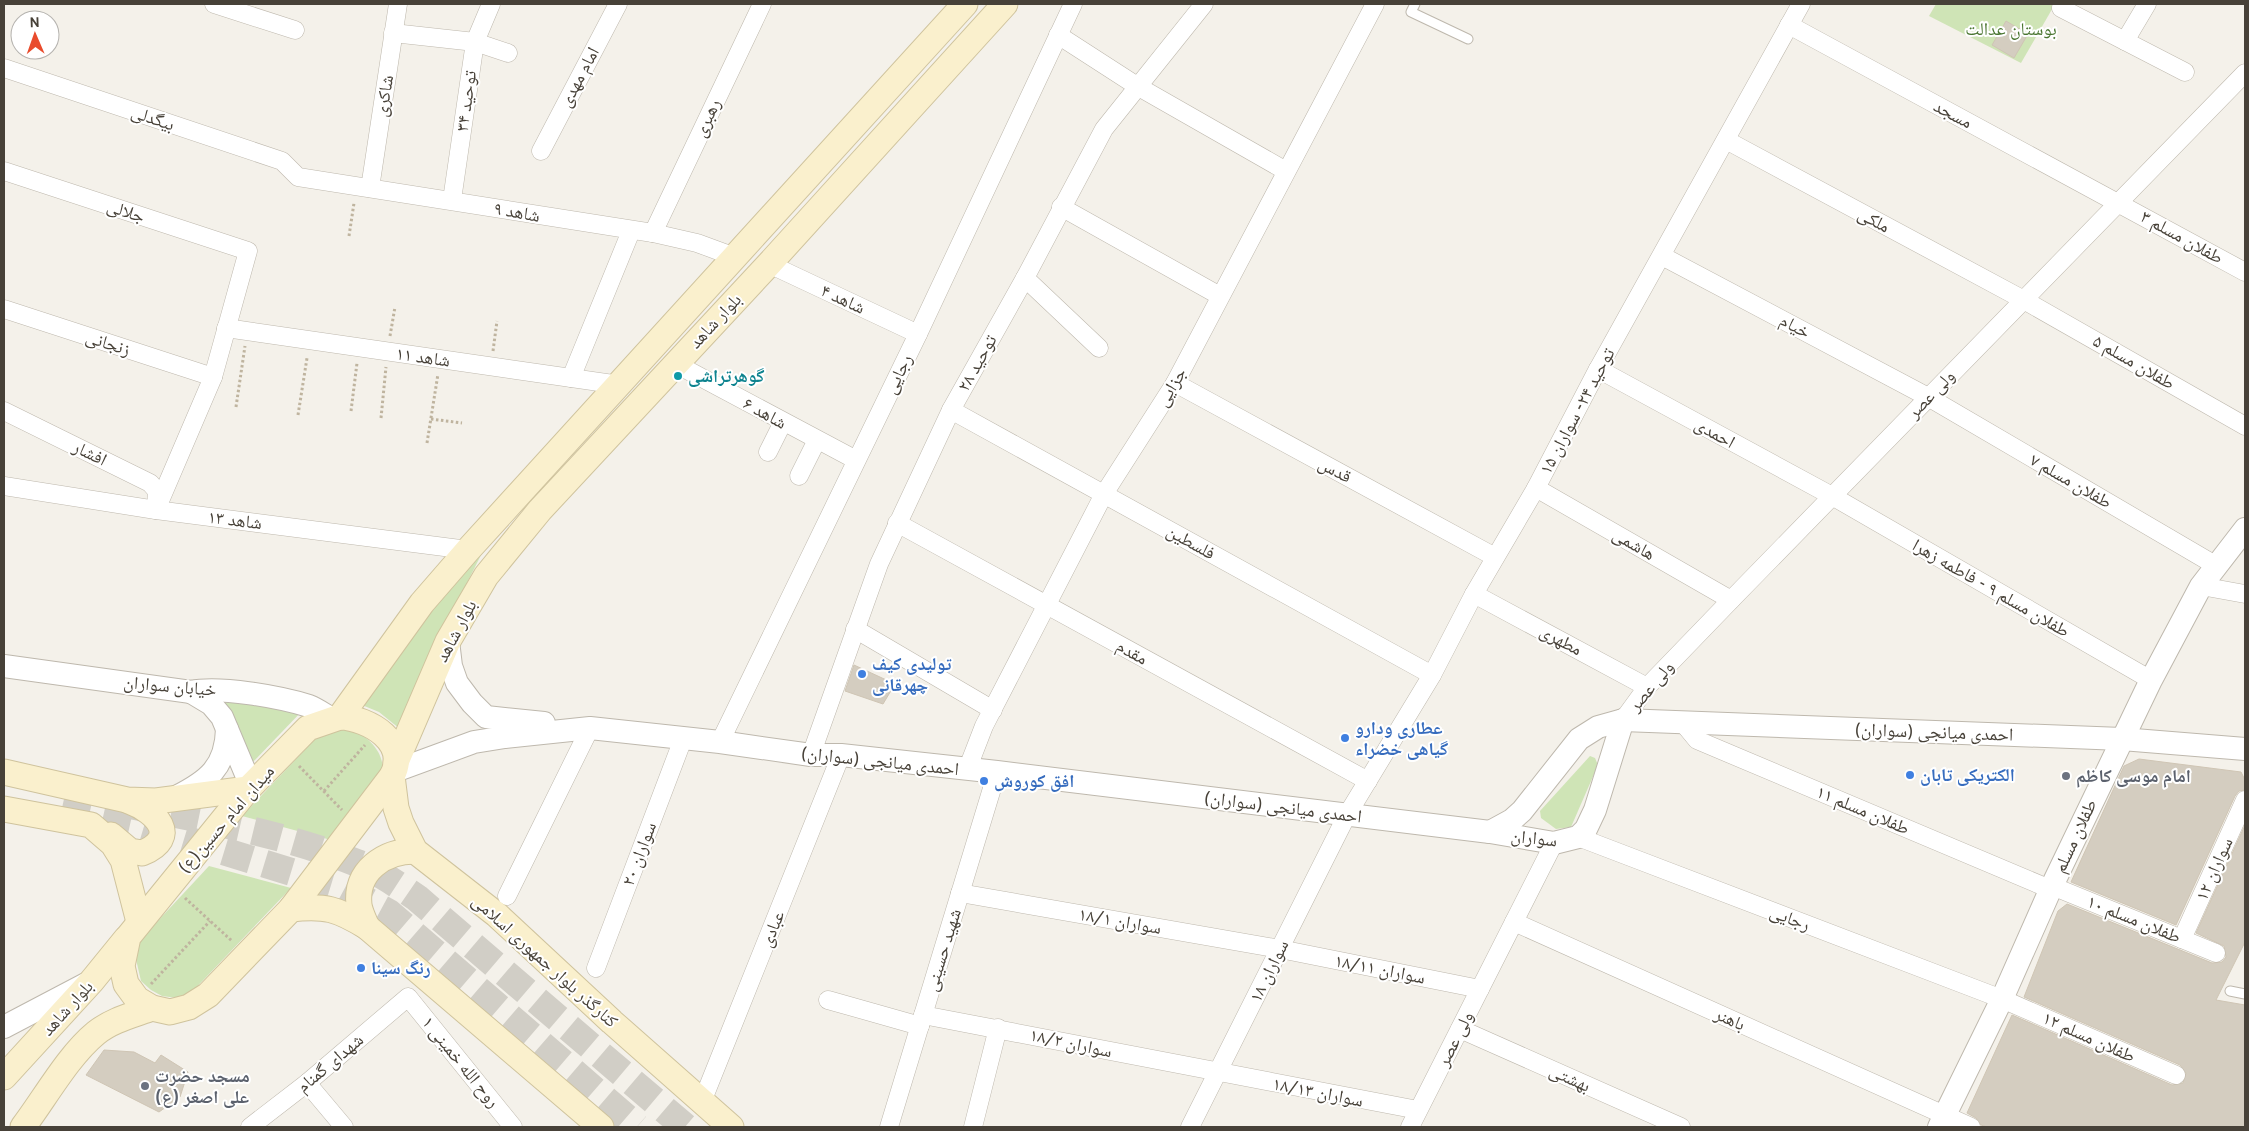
<svg xmlns="http://www.w3.org/2000/svg" width="2249" height="1131" font-family="Overpass,'Noto Naskh Arabic',sans-serif">
	<style>
		.green { fill: #cfe4b6 }
		.building { fill: #d4cdc0; stroke: #cfc5b4 }
		.lines { fill: none; stroke-linecap: round; stroke-linejoin: round }
		.primary-tunnel { stroke: #d1cec6; stroke-width: 28; stroke-dasharray: 28 14; stroke-linecap: butt }
		.service-casing { stroke: #beb8ad; stroke-width: 11 }
		.minor-casing { stroke: #beb8ad; stroke-width: 19 }
		.tertiary-casing { stroke: #beb8ad; stroke-width: 24 }
		.secondary-casing { stroke: #cfc39d; stroke-width: 27 }
		.path { stroke: #bfb49f; stroke-width: 3; stroke-dasharray: 2.5 2.5; stroke-linecap: butt }
		.service { stroke: #fff; stroke-width: 9 }
		.minor { stroke: #fff; stroke-width: 18 }
		.tertiary { stroke: #fff; stroke-width: 22 }
		.secondary { stroke: #faf0cd; stroke-width: 25 }
		.culture-dot { fill: #0f9aa8; stroke: #fff; stroke-width: 2 }
		.shop-dot { fill: #3f7fe0; stroke: #fff; stroke-width: 2 }
		.worship-dot { fill: #6b7280; stroke: #fff; stroke-width: 2 }
		.labels { text-anchor: middle; stroke-width: 4; stroke-linejoin: round; paint-order: stroke }
		.park-label { font-size: 18px; fill: #497530; stroke: #fff }
		.street-label { font-size: 18px; fill: #474138; stroke: #fff }
		.culture-label { font-size: 18px; font-weight: bold; fill: #0d838f; stroke: #fff; text-anchor: start }
		.shop-label { font-size: 18px; font-weight: bold; fill: #366cbe; stroke: #fff; text-anchor: start }
		.worship-label { font-size: 18px; font-weight: bold; fill: #5b616d; stroke: #fff; text-anchor: start }
	</style>
	<rect width="100%" height="100%" fill="#f4f1ea"/>
	<g class="green">
		<path d="M1936 4H2055L2021 63 1929 16Z"/>
		<path d="M486 545 441 635 405 733 379 712 357 703Z"/>
		<path d="M217 696 304 709 252 763Z"/>
		<path d="M348 728C370 737 385 752 383 777L331 840 242 816 318 736 333 729Z"/>
		<path d="M1590 756 1595 758 1598 765 1571 827 1556 829 1541 818 1540 811Z"/>
		<path d="M209 866 291 888 190 994 177 998 162 996 151 990 141 981 135 955 141 939Z"/>
	</g>
	<g class="building">
		<path d="M2006 21 2028 34 2014 58 1992 45Z"/>
		<path d="M854 665 895 684 883 704 845 691Z"/>
		<path d="M2139 759 2241 772 2245 780V790L2239 791 2235 796 2176 925 2071 882 2124 766Z"/>
		<path d="M2245 825V942L2216 1000 2245 1005V1127H1987L1981 1125 1976 1118 1967 1113 2012 1015 2172 1085 2183 1083 2186 1073 2180 1065 2024 997 2058 911 2067 904 2212 963 2222 962 2226 957 2224 946 2196 933Z"/>
		<path d="M104 1050 134 1052 155 1063 161 1055 188 1072 180 1097 159 1112 86 1075Z"/>
	</g>
	<g class="lines">
		<g class="primary-tunnel">
			<path d="M130 805C206 820 284 834 357 863 378 871 398 885 417 898L685 1127"/>
			<path d="M62 808 134 824 341 887 389 913 637 1127"/>
		</g>
		<g class="service-casing">
			<g id="service">
				<path d="M1415 4 1411 12 1468 39"/>
				<path d="M2230 991 2245 994"/>
			</g>
		</g>
		<g class="minor-casing">
			<g id="minor">
				<path d="M214 4 295 30"/>
				<path d="M2061 8 2185 72"/>
				<path d="M1789 25 2245 272"/>
				<path d="M393 33 475 42 508 53"/>
				<path d="M1058 35 1137 86 1286 171"/>
				<path d="M2125 41 2147 4"/>
				<path d="M4 68 282 161 298 177 653 233 697 243 735 257"/>
				<path d="M1726 140 2022 299 2245 426"/>
				<path d="M541 151 618 4"/>
				<path d="M4 171 248 251 213 377 156 510"/>
				<path d="M370 188 398 4"/>
				<path d="M452 200 475 42 491 4"/>
				<path d="M1061 207 1220 296"/>
				<path d="M653 233 762 4"/>
				<path d="M1662 256 1928 397 2215 565"/>
				<path d="M769 264 918 334"/>
				<path d="M1025 278 1099 348"/>
				<path d="M4 309 213 377"/>
				<path d="M226 328 620 385"/>
				<path d="M676 364 856 460"/>
				<path d="M1598 369 1832 496 2151 680"/>
				<path d="M571 378 631 231"/>
				<path d="M1175 383 1495 557"/>
				<path d="M951 410 1432 675"/>
				<path d="M4 411 150 483 157 491 156 509"/>
				<path d="M768 452 783 422"/>
				<path d="M799 476 817 440"/>
				<path d="M4 486 156 510 468 550"/>
				<path d="M1536 488 1731 600"/>
				<path d="M897 523 1368 781"/>
				<path d="M2201 586 2245 594"/>
				<path d="M1474 594 1647 687"/>
				<path d="M855 629 993 710"/>
				<path d="M1623 720 1647 687 1731 600 2245 73"/>
				<path d="M1683 723 1697 740 2050 889"/>
				<path d="M720 742 918 334 1073 4"/>
				<path d="M811 755 879 564 951 410 1025 278 1104 129 1204 4"/>
				<path d="M967 770 984 726 1104 494 1175 383 1375 4"/>
				<path d="M1578 837 2002 999 2176 1075"/>
				<path d="M2052 886 2216 953"/>
				<path d="M960 893 1280 949 1480 989"/>
				<path d="M507 896 590 728"/>
				<path d="M1514 922 1971 1127"/>
				<path d="M2182 939 2245 800"/>
				<path d="M596 968 683 739"/>
				<path d="M828 1000 920 1026"/>
				<path d="M923 1015 1418 1110"/>
				<path d="M1460 1029 1681 1127"/>
				<path d="M307 1083 344 1127"/>
				<path d="M702 1102 841 755"/>
				<path d="M250 1127 307 1083 408 997 513 1127"/>
				<path d="M889 1127 997 772"/>
				<path d="M973 1127 998 1028"/>
				<path d="M1190 1127 1347 815 1432 675 1474 594 1536 488 1598 369 1801 4"/>
				<path d="M1410 1127 1554 843"/>
			</g>
		</g>
		<g class="tertiary-casing">
			<g id="tertiary">
				<path d="M448 641 451 666 457 683 472 703 486 717 544 723"/>
				<path d="M4 666 191 692C220 686 280 697 309 706 317 709 325 715 332 719"/>
				<path d="M191 692 211 704 222 717 251 786"/>
				<path d="M395 771 474 742 505 737 590 728 720 742 811 755H841L997 772 1490 832 1554 843 1578 837 1586 829 1595 810 1623 720"/>
				<path d="M176 797C208 781 226 767 227 729"/>
				<path d="M1490 832 1512 820 1522 811 1579 739 1598 727 1623 720 2122 739 2245 749"/>
				<path d="M4 1027 86 984"/>
				<path d="M1939 1127 2002 999 2052 886 2151 680 2201 586 2245 529"/>
			</g>
		</g>
		<g class="secondary-casing">
			<g id="secondary">
				<path d="M340 717 422 603 468 550 965 4"/>
				<path d="M340 717C369 718 410 743 392 776L291 909 208 995 189 1007 170 1012 152 1008 137 999 126 984 122 966 128 937 248 789 308 728Z"/>
				<path d="M396 762 448 641 486 576 540 510 769 264 1005 4"/>
				<path d="M4 772 127 800 156 801 248 789"/>
				<path d="M392 776 396 808 401 823 415 851 497 915 612 1022 731 1127"/>
				<path d="M4 809 91 825 113 844 123 860 139 922"/>
				<path d="M111 835 130 851 142 853C181 837 156 811 129 801"/>
				<path d="M291 909C325 905 338 909 367 927L601 1127"/>
				<path d="M367 927C364 920 360 912 359 905 355 871 384 851 415 851"/>
				<path d="M4 1077 91 982 126 939"/>
				<path d="M23 1127C45 1098 68 1056 96 1033 112 1020 133 1015 152 1008"/>
			</g>
		</g>
		<g class="path">
			<path d="M349 236 354 203"/>
			<path d="M390 336 395 307"/>
			<path d="M493 351 497 321"/>
			<path d="M236 407 245 346"/>
			<path d="M351 411 357 363"/>
			<path d="M298 415 307 358"/>
			<path d="M381 418 386 367"/>
			<path d="M431 419 462 423"/>
			<path d="M427 443 438 374"/>
			<path d="M299 766 342 810"/>
			<path d="M324 791 365 745"/>
			<path d="M185 898 232 941"/>
			<path d="M151 984 210 921"/>
		</g>
		<use href="#service" class="service"/>
		<use href="#minor" class="minor"/>
		<use href="#tertiary" class="tertiary"/>
		<use href="#secondary" class="secondary"/>
	</g>
	<circle class="culture-dot" cx="678" cy="376" r="5"/>
	<g class="shop-dot">
		<circle cx="862" cy="674" r="5"/>
		<circle cx="1345" cy="738" r="5"/>
		<circle cx="1910" cy="775" r="5"/>
		<circle cx="984" cy="781" r="5"/>
		<circle cx="361" cy="968" r="5"/>
	</g>
	<g class="worship-dot">
		<circle cx="2066" cy="776" r="5"/>
		<circle cx="145" cy="1086" r="5"/>
	</g>
	<g class="labels">
		<g class="park-label">
			<text x="2011" y="35">بوستان عدالت</text>
		</g>
		<g class="street-label">
			<text transform="translate(579 77) rotate(-62)" y="6">امام مهدی</text>
			<text transform="translate(384 96) rotate(-81)" y="6">شاکری</text>
			<text transform="translate(466 101) rotate(-82)" y="6">توحید ۳۴</text>
			<text transform="translate(1953 114) rotate(28)" y="6">مسجد</text>
			<text transform="translate(153 118) rotate(19)" y="6">بیگدلی</text>
			<text transform="translate(707 118) rotate(-65)" y="6">رهبری</text>
			<text transform="translate(126 211) rotate(18)" y="6">جلالی</text>
			<text transform="translate(517 212) rotate(10)" y="6">شاهد ۹</text>
			<text transform="translate(1874 220) rotate(28)" y="6">ملکی</text>
			<text transform="translate(2182 237) rotate(29)" y="6">طفلان مسلم ۳</text>
			<text transform="translate(843 299) rotate(25)" y="6">شاهد ۴</text>
			<text transform="translate(715 321) rotate(-47)" y="6">بلوار شاهد</text>
			<text transform="translate(1795 326) rotate(28)" y="6">خیام</text>
			<text transform="translate(108 343) rotate(18)" y="6">زنجانی</text>
			<text transform="translate(423 357) rotate(8)" y="6">شاهد ۱۱</text>
			<text transform="translate(2134 362) rotate(30)" y="6">طفلان مسلم ۵</text>
			<text transform="translate(977 363) rotate(-61)" y="6">توحید ۲۸</text>
			<text transform="translate(898 374) rotate(-64)" y="6">رجایی</text>
			<text transform="translate(1171 387) rotate(-59)" y="6">جزایی</text>
			<text transform="translate(1931 394) rotate(-46)" y="6">ولی عصر</text>
			<text transform="translate(1577 411) rotate(-62)" y="6">توحید ۲۴- سواران ۱۵</text>
			<text transform="translate(765 413) rotate(29)" y="6">شاهد ۶</text>
			<text transform="translate(1715 433) rotate(29)" y="6">احمدی</text>
			<text transform="translate(90 453) rotate(26)" y="6">افشار</text>
			<text transform="translate(1335 470) rotate(28)" y="6">قدس</text>
			<text transform="translate(2071 481) rotate(30)" y="6">طفلان مسلم ۷</text>
			<text transform="translate(235 520) rotate(7)" y="6">شاهد ۱۳</text>
			<text transform="translate(1191 542) rotate(29)" y="6">فلسطین</text>
			<text transform="translate(1634 544) rotate(30)" y="6">هاشمی</text>
			<text transform="translate(1991 588) rotate(30)" y="6">طفلان مسلم ۹ - فاطمه زهرا</text>
			<text transform="translate(456 631) rotate(-62)" y="6">بلوار شاهد</text>
			<text transform="translate(1561 640) rotate(28)" y="6">مطهری</text>
			<text transform="translate(1132 652) rotate(29)" y="6">مقدم</text>
			<text transform="translate(170 686) rotate(5)" y="6">خیابان سواران</text>
			<text transform="translate(1651 686) rotate(-50)" y="6">ولی عصر</text>
			<text transform="translate(1934 732) rotate(2)" y="6">احمدی میانجی (سواران)</text>
			<text transform="translate(880 761) rotate(6)" y="6">احمدی میانجی (سواران)</text>
			<text transform="translate(1283 807) rotate(7)" y="6">احمدی میانجی (سواران)</text>
			<text transform="translate(1863 810) rotate(23)" y="6">طفلان مسلم ۱۱</text>
			<text transform="translate(226 819) rotate(-49)" y="6">میدان امام حسین(ع)</text>
			<text transform="translate(2075 836) rotate(-65)" y="6">طفلان مسلم</text>
			<text transform="translate(1534 838) rotate(6)" y="6">سواران</text>
			<text transform="translate(639 854) rotate(-69)" y="6">سواران ۲۰</text>
			<text transform="translate(2214 869) rotate(-66)" y="6">سواران ۱۲</text>
			<text transform="translate(1790 918) rotate(21)" y="6">رجایی</text>
			<text transform="translate(2134 919) rotate(22)" y="6">طفلان مسلم ۱۰</text>
			<text transform="translate(1120 921) rotate(10)" y="6">سواران ۱۸/۱</text>
			<text transform="translate(772 929) rotate(-68)" y="6">عبادی</text>
			<text transform="translate(943 950) rotate(-73)" y="6">شهید حسینی</text>
			<text transform="translate(545 961) rotate(42)" y="6">کنارگذر بلوار جمهوری اسلامی</text>
			<text transform="translate(1380 969) rotate(11)" y="6">سواران ۱۸/۱۱</text>
			<text transform="translate(1269 971) rotate(-64)" y="6">سواران ۱۸</text>
			<text transform="translate(67 1008) rotate(-48)" y="6">بلوار شاهد</text>
			<text transform="translate(1730 1019) rotate(24)" y="6">باهنر</text>
			<text transform="translate(2089 1037) rotate(24)" y="6">طفلان مسلم ۱۲</text>
			<text transform="translate(1455 1039) rotate(-63)" y="6">ولی عصر</text>
			<text transform="translate(1071 1043) rotate(12)" y="6">سواران ۱۸/۲</text>
			<text transform="translate(461 1062) rotate(51)" y="6">روح الله خمینی ۱</text>
			<text transform="translate(330 1063) rotate(-40)" y="6">شهدای گمنام</text>
			<text transform="translate(1570 1078) rotate(24)" y="6">بهشتی</text>
			<text transform="translate(1318 1092) rotate(11)" y="6">سواران ۱۸/۱۳</text>
		</g>
		<g class="culture-label">
			<text x="688" y="382">گوهرتراشی</text>
		</g>
		<g class="shop-label">
			<text x="872" y="670">تولیدی کیف<tspan x="872" dy="21">چهرقانی</tspan></text>
			<text x="1355" y="734">عطاری ودارو<tspan x="1355" dy="21">گیاهی خضراء</tspan></text>
			<text x="1920" y="781">الکتریکی تابان</text>
			<text x="994" y="787">افق کوروش</text>
			<text x="371" y="974">رنگ سینا</text>
		</g>
		<g class="worship-label">
			<text x="2076" y="782">امام موسی کاظم</text>
			<text x="155" y="1082">مسجد حضرت<tspan x="155" dy="21">علی اصغر (ع)</tspan></text>
		</g>
	</g>
	<rect width="2249" height="1131" fill="none" stroke="#474138" stroke-width="10"/>
	<g transform="translate(35 35) rotate(358)"><circle r="24" fill="#ffffff" stroke="#b5b3af"/>
	<path d="M0-4L9 19L0 12L-9 19Z" fill="#e94b2c"/>
	<text y="-8" font-size="14" font-weight="bold" text-anchor="middle" fill="#474138">N</text>
	</g>
</svg>
